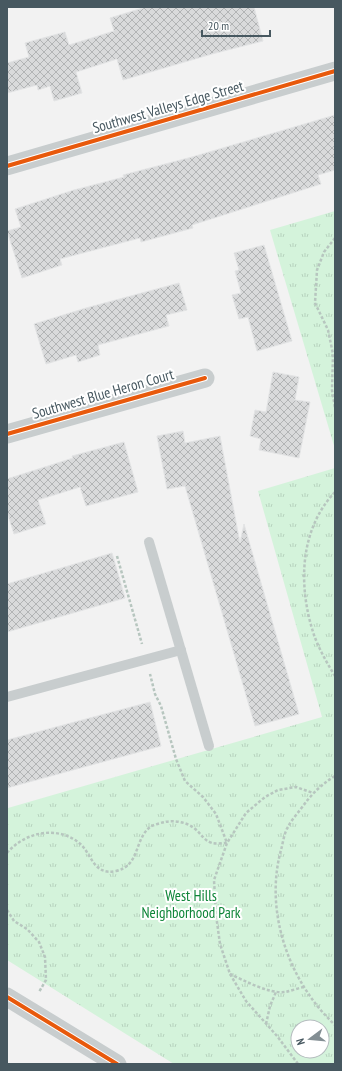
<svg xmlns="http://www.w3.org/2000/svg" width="342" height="1071" font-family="'PT Sans Narrow',sans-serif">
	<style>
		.park { fill: url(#park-tufts); fill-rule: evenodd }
		.building { fill: url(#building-cross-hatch); stroke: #e3e4e5 }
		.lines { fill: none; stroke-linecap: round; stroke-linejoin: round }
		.path { stroke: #b7c6bf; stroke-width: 2.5; stroke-dasharray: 3 2; stroke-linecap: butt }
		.service { stroke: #c8cdce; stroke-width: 10 }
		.minor { stroke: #c8cdce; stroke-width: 19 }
		.cycleway-casing { stroke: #fff; stroke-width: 6 }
		.cycleway { stroke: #e8590c; stroke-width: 4 }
		.labels { text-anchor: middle; stroke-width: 4; stroke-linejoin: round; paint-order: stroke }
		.street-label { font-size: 15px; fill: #475860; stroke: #fff }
		.park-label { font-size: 15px; fill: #0e8538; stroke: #fff }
	</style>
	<defs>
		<pattern id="park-tufts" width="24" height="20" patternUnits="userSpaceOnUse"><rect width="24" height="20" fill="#d4f3db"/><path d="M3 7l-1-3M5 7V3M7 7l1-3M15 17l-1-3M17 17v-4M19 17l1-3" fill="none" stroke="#b7d2be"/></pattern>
		<pattern id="building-cross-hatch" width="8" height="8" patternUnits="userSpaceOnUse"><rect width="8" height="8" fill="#d9dadb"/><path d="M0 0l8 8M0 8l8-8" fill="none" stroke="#b2b4b5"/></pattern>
	</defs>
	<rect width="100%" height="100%" fill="#f2f2f2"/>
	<g class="park">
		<path d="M335 211V449L270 230Z"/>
		<path d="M335 468V1064H174L7 960V810L8 808 322 717 258 491ZM298 1027H322V1051H298Z"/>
	</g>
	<g class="building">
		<path d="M146 7H254L263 41 212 54 123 80 117 59 76 72 82 93 54 101 50 86 38 90 37 85 7 93V63L29 57 25 43 65 32 69 45 114 31 110 18Z"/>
		<path d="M335 115V170L318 175 321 184 192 225 193 228 141 242 140 238 60 259 62 265 22 278 7 231 21 227 15 209 74 190 124 177 123 175 192 157Z"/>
		<path d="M264 245 292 341 257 351 248 317 239 319 232 295 241 293 235 271 239 270 234 253Z"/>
		<path d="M179 283 187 310 166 315 169 326 98 345 100 355 78 362 76 355 46 364 34 324 86 308Z"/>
		<path d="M273 372 299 377 295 400 310 402 299 458 259 450 261 439 250 436 255 410 266 412Z"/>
		<path d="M183 431 185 443 220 436 240 543 244 524 299 714 255 726 185 486 167 489 157 436Z"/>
		<path d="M124 442 138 492 86 506 80 487 38 500 46 524 14 534 7 512V479L73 458 72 456Z"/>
		<path d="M112 553 125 598 7 632V584Z"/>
		<path d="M150 702 161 746 7 788V740Z"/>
	</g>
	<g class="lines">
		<g class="path">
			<path d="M335 238 324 252 317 270 315 303 328 330 333 354 332 390 335 408"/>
			<path d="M335 492C299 530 298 587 314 635 319 649 327 663 335 676"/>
			<path d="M117 556 142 644"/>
			<path d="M335 776C319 786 311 795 300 810 296 815 291 821 288 827 284 833 283 843 281 850 264 912 289 982 335 1025"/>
			<path d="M7 853C24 833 55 825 78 842 92 852 92 876 116 871 140 866 134 840 150 827 153 825 160 823 165 822 174 820 186 822 194 828 201 833 203 840 212 843 216 844 222 843 227 843L216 814 203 797 185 781 176 759 161 706 155 694 150 674"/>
			<path d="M7 910 14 921 27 929 39 942 45 957 46 980 39 992"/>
			<path d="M230 974C245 981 269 994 285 992 291 991 298 988 304 987"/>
			<path d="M266 1024 270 1006 276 992"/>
			<path d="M298 1064 277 1036 246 1001 230 974 220 944 216 915 214 880 227 843 246 813 265 797 278 790 296 787 313 793"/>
		</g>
		<g class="service">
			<path d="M149 542 209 746"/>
			<path d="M7 697 181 650"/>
		</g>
		<g class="minor">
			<path d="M7 166 335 71"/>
			<path d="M7 434 205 378"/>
			<path d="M7 997 117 1064"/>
		</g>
		<g class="cycleway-casing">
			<g id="cycleway">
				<path d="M7 166 335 71"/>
				<path d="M7 434 205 378"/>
				<path d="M7 997 117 1064"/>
			</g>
		</g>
		<use href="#cycleway" class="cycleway"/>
	</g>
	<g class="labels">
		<g class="street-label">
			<text transform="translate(168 107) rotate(-16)" y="5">Southwest Valleys Edge Street</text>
			<text transform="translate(103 394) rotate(-16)" y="5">Southwest Blue Heron Court</text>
		</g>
		<g class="park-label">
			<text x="191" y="901">West Hills<tspan x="191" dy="17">Neighborhood Park</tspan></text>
		</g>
	</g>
	<rect width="342" height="1071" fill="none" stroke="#475860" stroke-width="16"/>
	<g transform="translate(310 1039) rotate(254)"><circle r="19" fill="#ffffff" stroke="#b5bcbf"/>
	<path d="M0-3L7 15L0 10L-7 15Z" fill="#838e93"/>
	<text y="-6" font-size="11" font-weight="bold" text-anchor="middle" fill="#475860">N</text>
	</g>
	<path d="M202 30v6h68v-6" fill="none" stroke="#475860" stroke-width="2"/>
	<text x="208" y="30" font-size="12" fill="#475860" stroke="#ffffff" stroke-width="3" paint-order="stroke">20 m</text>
</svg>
